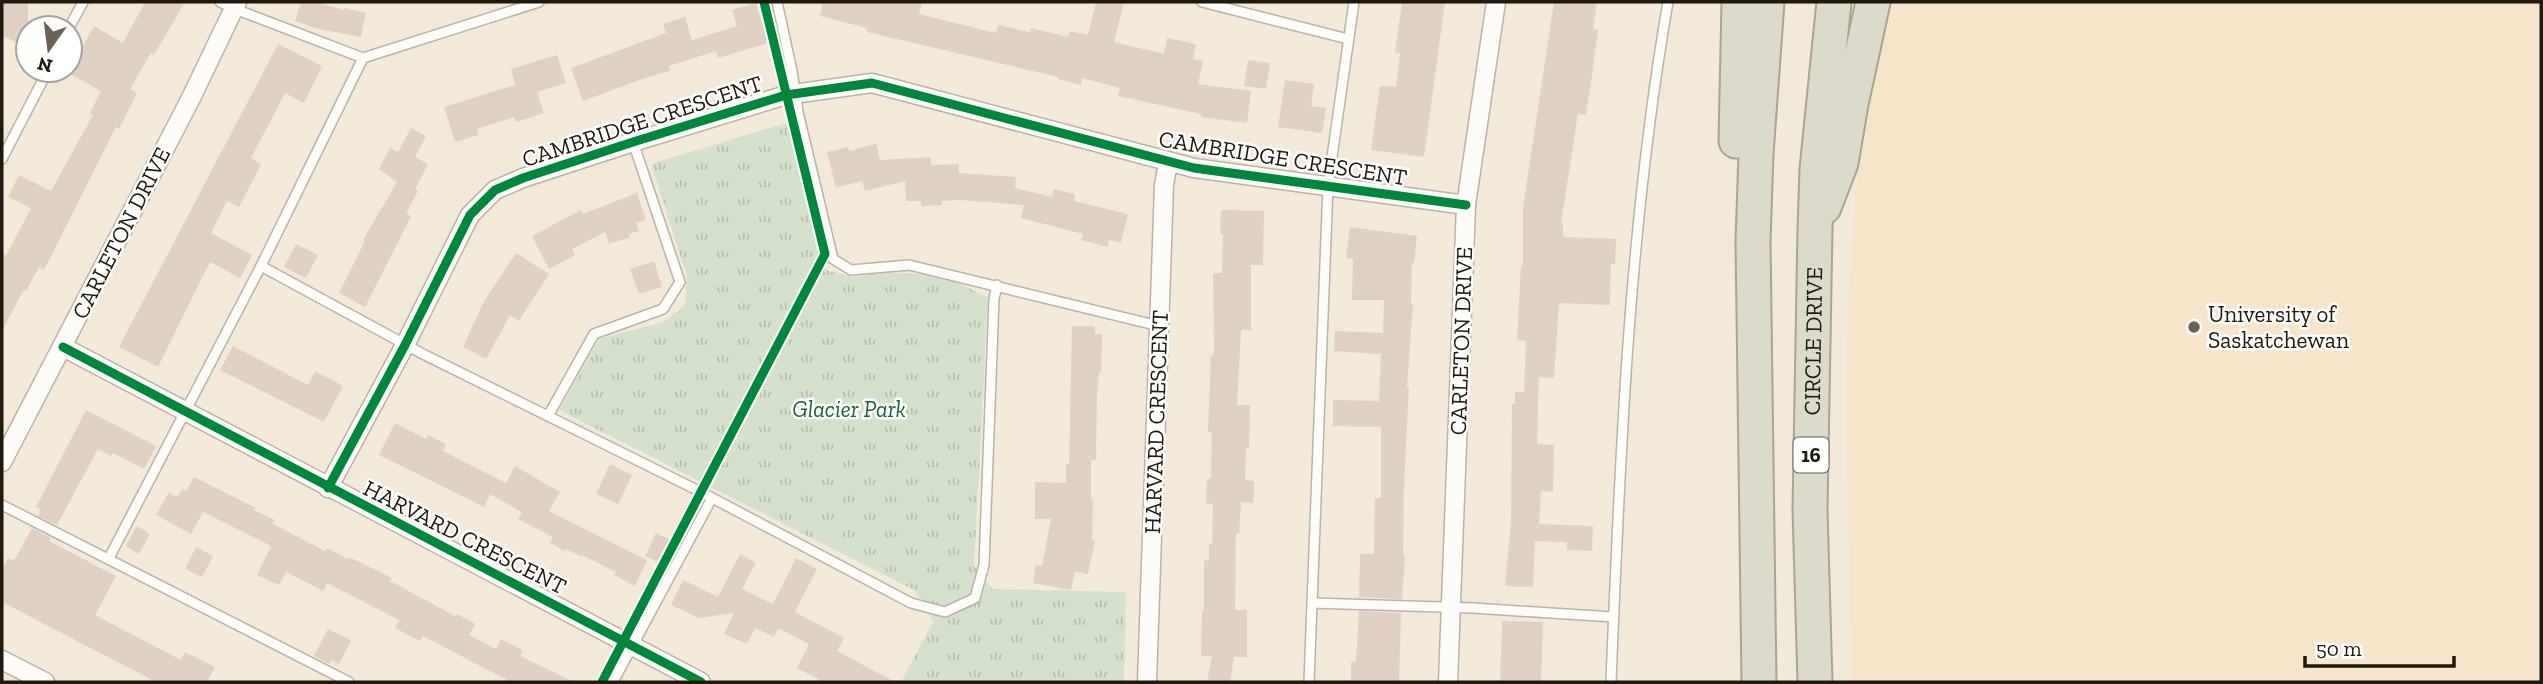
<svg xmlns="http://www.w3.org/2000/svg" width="2543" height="684" font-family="'Zilla Slab',serif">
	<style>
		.built { fill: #f7e5cb }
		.park { fill: url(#park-tufts) }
		.building { fill: #e0d1c4 }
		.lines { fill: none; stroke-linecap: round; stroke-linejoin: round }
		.lane-casing { stroke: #bbb3a6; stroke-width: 12 }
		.street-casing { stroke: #bbb3a6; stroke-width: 21 }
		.highway-casing { stroke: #aba48f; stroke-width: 37 }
		.lane { stroke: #fdfcf9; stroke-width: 9 }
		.street { stroke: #fdfcf9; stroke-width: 18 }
		.highway { stroke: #dcdacb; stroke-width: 33 }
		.cycleway-casing { stroke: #fff; stroke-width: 13 }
		.cycleway { stroke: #00873e; stroke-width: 9 }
		.poi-dot { fill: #696255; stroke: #fff; stroke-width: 2.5 }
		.labels { text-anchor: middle; stroke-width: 5; stroke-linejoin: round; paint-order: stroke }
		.shield { fill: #fff; stroke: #625e56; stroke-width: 2 }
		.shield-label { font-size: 21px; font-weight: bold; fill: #1f190e }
		.street-label { font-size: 23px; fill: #1f190e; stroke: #fff }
		.poi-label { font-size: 23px; fill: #1f190e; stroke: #fff; text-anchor: start }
		.park-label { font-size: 23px; font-style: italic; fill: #216232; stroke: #fff }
	</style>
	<defs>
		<pattern id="park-tufts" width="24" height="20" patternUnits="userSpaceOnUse" patternTransform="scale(1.75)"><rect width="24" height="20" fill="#d6e1cd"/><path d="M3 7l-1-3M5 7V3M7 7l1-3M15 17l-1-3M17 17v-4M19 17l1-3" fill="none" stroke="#b7c0af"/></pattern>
	</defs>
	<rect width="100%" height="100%" fill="#f3e9d9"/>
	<path class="built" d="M1888 2H2541V682H1851L1846 409 1848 299 1856 187Z"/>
	<path class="park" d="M789 122 826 270 853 277 886 272 925 275 961 284 988 298 974 566 992 589 1126 592 1124 682H901L933 622 916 591 559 410 599 339 664 322 685 305 687 276 651 164Z"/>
	<g class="building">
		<path d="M2 2H28V49L2 35Z"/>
		<path d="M145 2H185L154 55 151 53 130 89 137 93 119 129 116 127 44 270 39 267 26 291 24 289 2 331V253L6 256 31 208 8 197 19 175 51 191 93 115 90 113 101 91 70 74 84 48H82L94 26 123 43Z"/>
		<path d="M301 2H317L343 10 344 8 366 13 361 37 319 29 295 21Z"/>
		<path d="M823 2H922L919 14 996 33 998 25 1030 32 1031 28 1068 37 1070 31 1088 35 1096 2H1124L1114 42 1164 54 1167 38 1196 44 1193 59 1203 61 1198 84 1251 91 1247 123 1201 117V114L1118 96 1120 88 1082 78 1081 85 1058 79V77L867 32V28L820 16Z"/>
		<path d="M1402 2H1445L1424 157 1371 150 1380 86 1396 87 1400 53H1395Z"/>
		<path d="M1554 2H1597L1593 29 1598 30 1592 75 1586 115 1578 114 1561 223H1563V237L1616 239 1615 264H1611L1610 305 1559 303 1554 378 1539 377 1537 444 1554 445 1553 492 1541 491 1539 524 1593 526 1592 551 1567 550V542L1535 541 1533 587 1505 586 1511 522 1512 404H1515V392H1524L1526 341 1517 340 1521 265H1523V208Z"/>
		<path d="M756 3 768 43 718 58 716 51 669 66 670 71 648 77 583 101 571 68 666 33 663 24 685 17 692 40 737 26 732 10Z"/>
		<path d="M278 44 322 66 304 103 285 93 251 158 261 164 239 207 227 201 211 233 252 255 240 278 210 262 158 367 119 347Z"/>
		<path d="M557 55 566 83 537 92 544 113 516 122 514 117 477 129 479 135 455 142 444 107 515 85 511 69Z"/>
		<path d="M1248 60 1270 63 1266 89 1244 86Z"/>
		<path d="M1285 80 1314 84 1311 106 1326 108 1322 133 1278 127Z"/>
		<path d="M411 128 426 136 415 157 428 164 415 189 418 191 406 214 411 216 365 307 339 293 365 241 363 240 397 182 379 169 390 148 398 152Z"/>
		<path d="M876 144 880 160 931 157V165L959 164V173L1016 177 1015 188 1052 197 1054 189 1075 194 1074 201 1128 214 1121 243 1109 240 1108 247 1081 240 1083 234 1021 218 1024 205 960 200 942 201V205L921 206V201H906L905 181 865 191 862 181 836 188 827 152 848 147 849 151Z"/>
		<path d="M637 193 646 220 636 223 639 231 629 234 630 237 609 244 605 232 572 249 575 255 549 269 532 236 581 210 583 214Z"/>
		<path d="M1221 210 1264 211 1263 265H1251V330H1241L1237 405H1250L1249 448 1246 449 1245 480 1254 481 1253 503 1241 502 1239 534 1236 533 1235 610H1247V657H1234L1230 682H1207L1212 656H1201L1202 610H1204V560L1209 561V544H1212L1213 504 1206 503 1207 479H1211L1212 432H1208L1209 407 1211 355H1214L1213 273H1222L1223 234H1220Z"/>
		<path d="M1350 227 1417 236 1414 263H1412L1411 304H1413L1407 387H1409L1404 485 1403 555H1405L1402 599 1359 597 1360 554H1374L1375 498H1381V427L1333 426V400L1379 401 1381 354 1334 351 1335 331 1383 333 1384 300H1352L1353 259 1346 258Z"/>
		<path d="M296 244 318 255 306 278 284 267Z"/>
		<path d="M516 253 549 274 519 321 510 315 486 359 463 347 483 303Z"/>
		<path d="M654 261 662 287 639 294 630 269Z"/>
		<path d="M1072 326H1095V334H1102L1101 373H1099L1097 393 1096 460H1091V499H1093L1092 540 1095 541 1088 574 1075 571 1071 590 1033 583 1036 565 1042 566 1051 519H1035V482L1066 483V464H1069Z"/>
		<path d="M233 346 308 385 315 371 343 386 324 422 220 370Z"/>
		<path d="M86 410 156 446 144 469 113 453 111 456 98 449 57 525 38 516 41 510 36 507Z"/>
		<path d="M395 423 426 439 428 435 446 444 443 451 506 483 515 466 560 492 549 511 647 560 635 586 614 575 616 572 582 555V557L566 549 565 551 550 543 553 537 518 519 522 512 490 494 484 507 379 455Z"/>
		<path d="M610 464 632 475 618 504 596 494Z"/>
		<path d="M194 477 256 508 254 510 275 520 273 524 325 551 327 548 348 559 349 557 392 578 390 581 455 616 457 614 475 624 469 635 496 649 501 639 523 650 520 656 574 682H511L423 636 420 641 395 628 399 620 327 583 323 591 286 572 279 585 257 575 271 546 203 512 191 534 156 515 169 492 177 497 182 489 186 491Z"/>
		<path d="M137 526 150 534 139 554 126 546Z"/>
		<path d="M32 528 51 538 49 541 116 576 95 615 181 660 185 652 215 667 207 682H156L2 602V569L8 558 14 561Z"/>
		<path d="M656 533 670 540 658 562 645 556Z"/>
		<path d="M196 547 213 556 202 577 185 569Z"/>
		<path d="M740 554 756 563 742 589 773 604 796 558 817 569 795 612 844 638 837 651 895 682H824L797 668 809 644 778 628 774 637 755 628 747 644 724 634 734 613 699 618 671 605 683 580 718 597Z"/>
		<path d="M1359 611 1401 613 1399 682H1351V662H1356Z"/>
		<path d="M1502 621 1543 622 1541 682H1500Z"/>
		<path d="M328 629 351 640 339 664 331 660 329 664 314 656Z"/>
	</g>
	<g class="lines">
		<g class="lane-casing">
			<g id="lane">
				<path d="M220 2 235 9 363 58 539 2"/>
				<path d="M777 2 792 71 798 112 833 259 851 270 909 265 1159 326"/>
				<path d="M1202 2 1348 39"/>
				<path d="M69 28 83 2"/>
				<path d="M633 142 680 282 663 309 594 334 548 416 701 492 911 603 945 612 975 598 984 565 994 299 997 285"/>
				<path d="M2 159 48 70"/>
				<path d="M261 266 421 353 548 416"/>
				<path d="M2 505 349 682"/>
				<path d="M109 558 261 266 363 58"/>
				<path d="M1312 603 1473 608 1613 617"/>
				<path d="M613 682 712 498"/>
				<path d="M1309 682 1328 185 1354 2"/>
				<path d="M1611 682C1620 455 1629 226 1668 2"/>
			</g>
		</g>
		<g class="street-casing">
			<g id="street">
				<path d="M63 347 701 682"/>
				<path d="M2 462 191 98 237 2"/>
				<path d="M328 488 405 345 470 215 495 190 523 178 633 142 786 95 872 83 1194 168 1466 205"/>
				<path d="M2 660 45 682"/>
				<path d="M1147 682 1164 185 1168 163"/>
				<path d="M1448 682 1466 205 1496 2"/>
			</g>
		</g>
		<g class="highway-casing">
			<g id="highway">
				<path d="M1736 141 1739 2"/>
				<path d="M1824 207 1841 163 1851 104 1873 2"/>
				<path d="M1759 682 1753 241 1756 154 1767 2"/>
				<path id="s1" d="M1815 682 1810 510 1815 229 1817 169 1834 2"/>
			</g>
		</g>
		<use href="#lane" class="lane"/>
		<use href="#street" class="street"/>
		<use href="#highway" class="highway"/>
		<g class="cycleway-casing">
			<g id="cycleway">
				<path d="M63 347 701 682"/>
				<path d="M328 488 405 345 470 215 495 190 523 178 633 142 786 95 872 83 1194 168 1466 205"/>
				<path d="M602 682 825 254 764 2"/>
			</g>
		</g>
		<use href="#cycleway" class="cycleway"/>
	</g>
	<circle class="poi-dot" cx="2194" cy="327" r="7"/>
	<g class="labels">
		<rect class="shield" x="1793.5" y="437.5" width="35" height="35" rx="5"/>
		<g class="shield-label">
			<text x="1811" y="462">16</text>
		</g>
		<g class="street-label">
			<text transform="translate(642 121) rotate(-18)" y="8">CAMBRIDGE CRESCENT</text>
			<text transform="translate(1283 158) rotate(9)" y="8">CAMBRIDGE CRESCENT</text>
			<text transform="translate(121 233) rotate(-63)" y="8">CARLETON DRIVE</text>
			<text transform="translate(1461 341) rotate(-88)" y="8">CARLETON DRIVE</text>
			<text dy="8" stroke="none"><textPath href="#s1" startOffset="341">CIRCLE DRIVE</textPath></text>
			<text transform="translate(1156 422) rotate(-88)" y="8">HARVARD CRESCENT</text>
			<text transform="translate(465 537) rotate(27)" y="8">HARVARD CRESCENT</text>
		</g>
		<g class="poi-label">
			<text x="2208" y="322">University of<tspan x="2208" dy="26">Saskatchewan</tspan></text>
		</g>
		<g class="park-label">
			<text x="849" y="417">Glacier Park</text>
		</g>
	</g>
	<rect width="2543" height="684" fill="none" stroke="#1f190e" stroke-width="7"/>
	<g transform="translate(49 49) rotate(194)"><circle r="33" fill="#ffffff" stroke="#a5a39f" stroke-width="2"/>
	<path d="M0-5L12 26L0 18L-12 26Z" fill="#696255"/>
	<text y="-10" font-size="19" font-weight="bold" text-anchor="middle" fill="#1f190e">N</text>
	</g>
	<path d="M2305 656v10h149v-10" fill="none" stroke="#1f190e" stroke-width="3.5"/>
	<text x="2316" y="656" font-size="21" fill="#1f190e" stroke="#ffffff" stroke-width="5" paint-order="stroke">50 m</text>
</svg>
